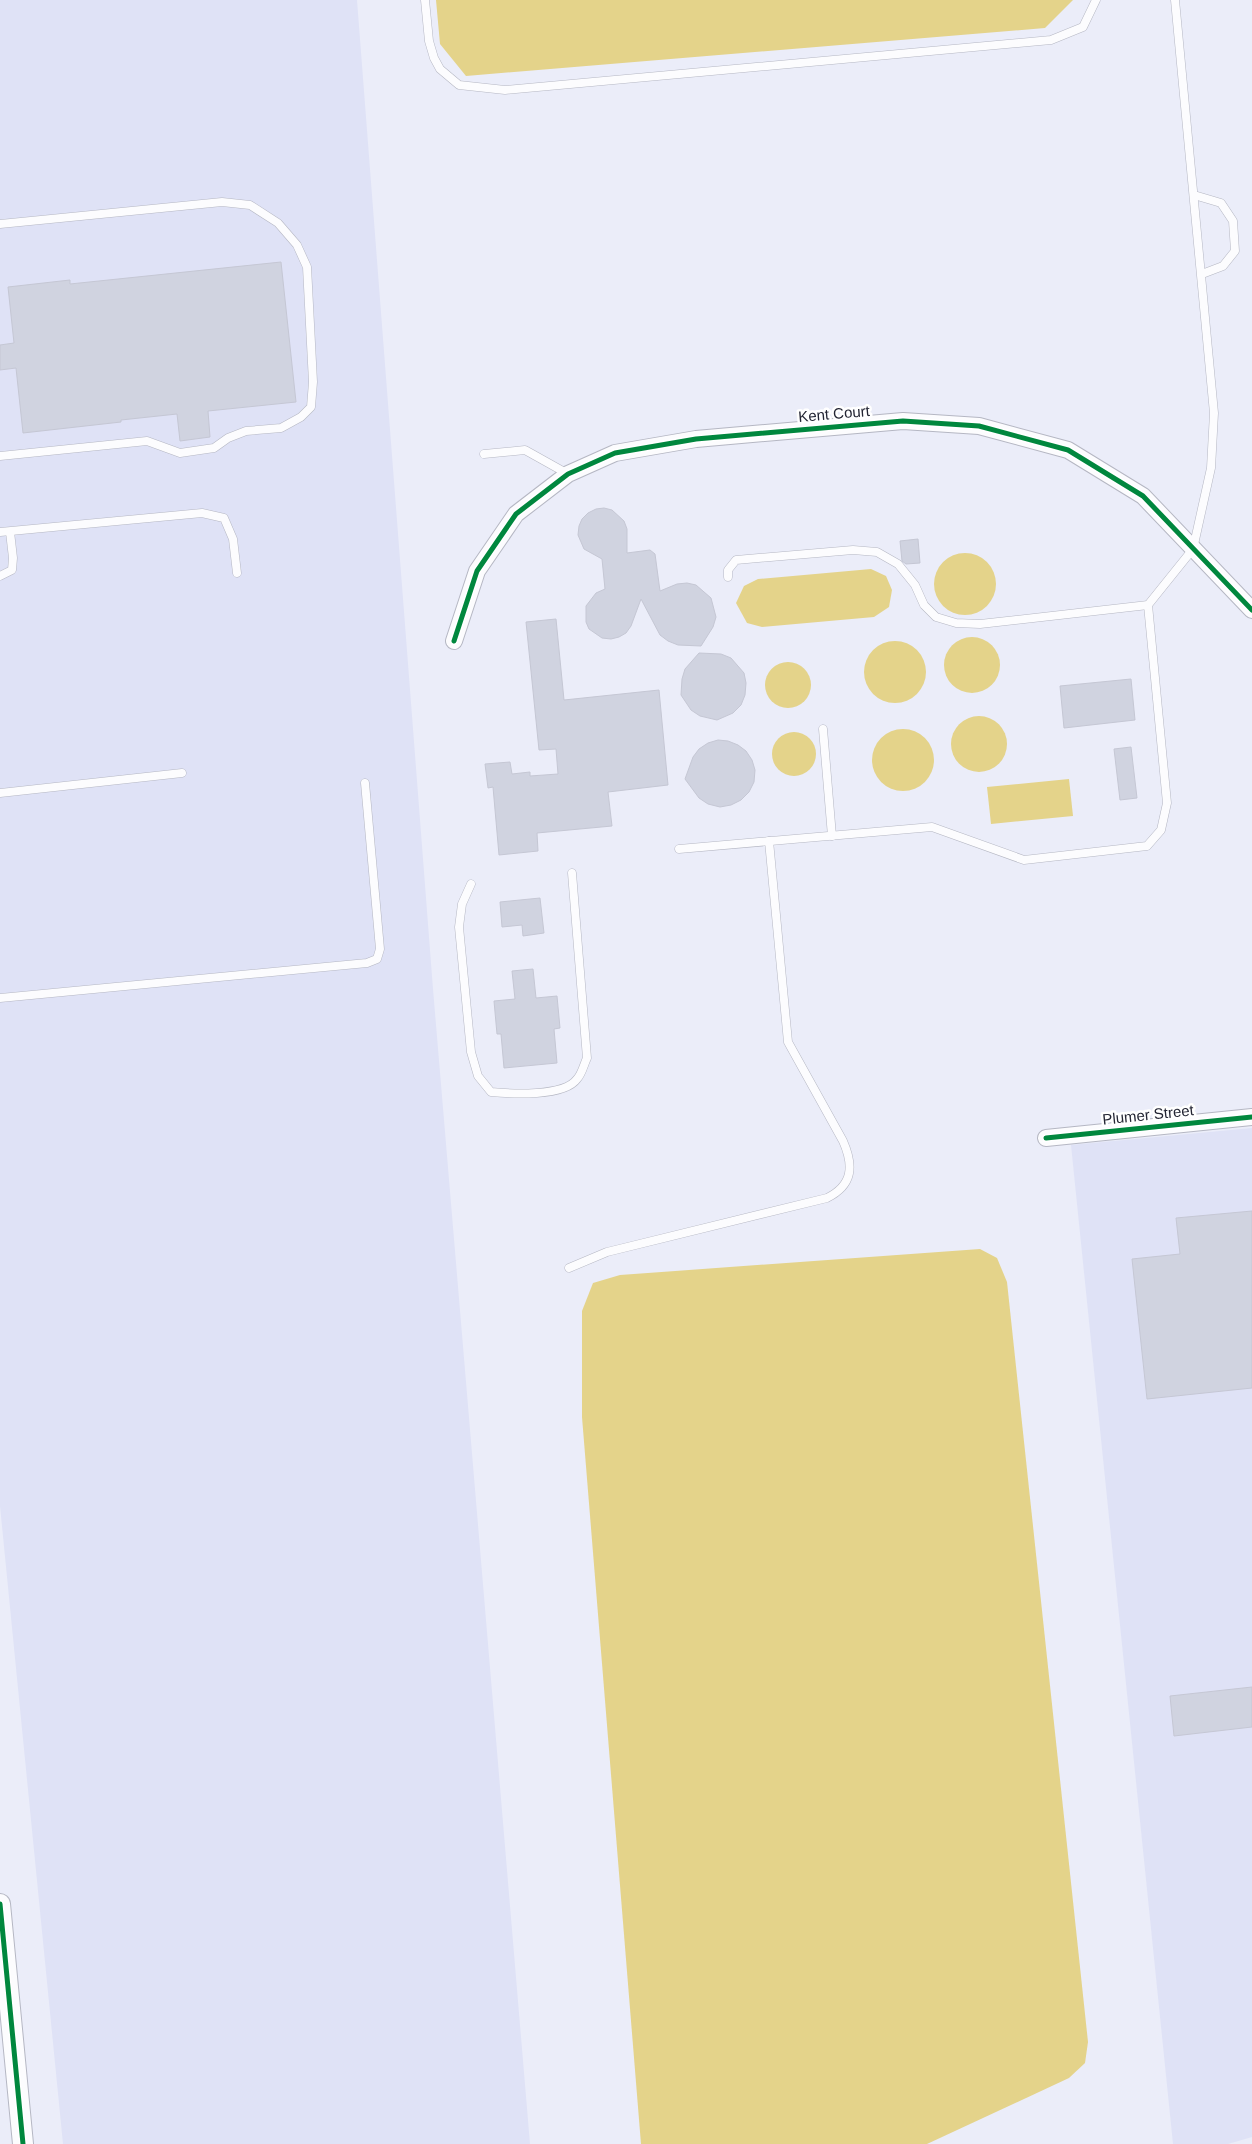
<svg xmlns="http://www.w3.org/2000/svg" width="1252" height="2144" font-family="Helvetica,sans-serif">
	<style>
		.built { fill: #dfe2f6 }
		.water { fill: #e4d38a }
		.building { fill: #d0d3e0; stroke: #c5c7d4 }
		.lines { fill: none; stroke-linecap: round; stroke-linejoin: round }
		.service-casing { stroke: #b5b7c3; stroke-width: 9 }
		.minor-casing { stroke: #b5b7c3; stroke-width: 18 }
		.tertiary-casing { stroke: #b5b7c3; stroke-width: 22 }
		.service { stroke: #fcfcfe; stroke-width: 8 }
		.minor { stroke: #fcfcfe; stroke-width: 16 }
		.tertiary { stroke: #fcfcfe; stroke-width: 20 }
		.cycleway-casing { stroke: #fff; stroke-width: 8 }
		.cycleway { stroke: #00873e; stroke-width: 5 }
		.labels { text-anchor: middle; stroke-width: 5; stroke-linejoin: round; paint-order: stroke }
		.street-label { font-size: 15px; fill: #232533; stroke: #fff }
	</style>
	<rect width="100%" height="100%" fill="#ebedf9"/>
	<g class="built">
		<path d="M0 0H357L433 989 530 2144H63L0 1506Z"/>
		<path d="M1252 1128V2137L1228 2144H1173L1071 1145Z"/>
	</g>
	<g class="water">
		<path d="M436 0H1073L1045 28 466 76 440 44Z"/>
		<circle cx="965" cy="584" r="31"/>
		<path d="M871 569 886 576 892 590 889 607 874 617 762 627 747 623 736 603 744 586 758 579Z"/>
		<circle cx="972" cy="665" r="28"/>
		<circle cx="895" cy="672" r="31"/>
		<circle cx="788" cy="685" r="23"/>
		<circle cx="979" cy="744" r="28"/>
		<circle cx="903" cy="760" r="31"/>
		<circle cx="794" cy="754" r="22"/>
		<path d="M1069 779 1073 816 991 824 987 787Z"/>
		<path d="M980 1249 997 1258 1007 1282 1088 2042 1085 2063 1069 2078 927 2144H641L582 1417V1311L593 1283 620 1275Z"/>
	</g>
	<g class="building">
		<path d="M281 262 296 402 208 411 210 437 180 441 177 414 121 420V422L23 433 16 368 0 370V345L14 343 8 287 70 280V284Z"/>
		<path d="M604 508 612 510 624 521 627 529V553L650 550 655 554 660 591 677 584 687 583 696 585 711 598 716 617 713 627 701 646 678 645 668 641 660 635 641 599 631 626 626 633 619 637 611 639 602 638 589 629 586 622V606L596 593 605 589 602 559 584 549 578 535 579 526 582 519 588 513 596 509Z"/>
		<path d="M918 539 920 563 906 564 902 561 900 541Z"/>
		<path d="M556 619 564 700 659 690 668 785 608 792 612 826 537 833 538 851 499 855 493 787 488 788 485 764 510 762 512 774 530 772V776L558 774 556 749 539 750 526 622Z"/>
		<path d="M699 653 721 654 731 658 744 673 746 683 745 695 741 705 733 713 717 720 700 716 691 710 681 695 682 679 685 669Z"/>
		<path d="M1131 679 1135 720 1064 728 1060 686Z"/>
		<path d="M718 740 728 741 738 745 746 751 752 760 755 770 754 782 749 792 741 800 731 805 720 807 708 804 699 798 685 779 693 757 699 749 708 743Z"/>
		<path d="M1131 747 1137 798 1120 800 1114 749Z"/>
		<path d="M540 898 544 933 523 936 522 925 502 927 500 902Z"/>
		<path d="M533 969 536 998 557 996 560 1028 554 1029 557 1063 504 1068 501 1034H497L494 1001 515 999 512 971Z"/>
		<path d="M1252 1211V1388L1147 1399 1132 1259 1180 1254 1176 1218Z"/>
		<path d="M1252 1687V1727L1174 1736 1170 1696Z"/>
	</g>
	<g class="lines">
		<g class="service-casing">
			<g id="service">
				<path d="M425 0 429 41 434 58 440 69 459 85 505 90 1051 40 1083 27 1096 0"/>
				<path d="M1194 195 1221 203 1233 221 1235 251 1223 266 1202 274"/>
				<path d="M0 224 222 202 250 205 278 223 297 245 307 267 313 382 311 407 301 417 281 428 246 431 228 438 214 448 180 453 147 441 0 456"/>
				<path d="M484 454 525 450 568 474"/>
				<path d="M0 532 202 513 224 518 233 539 237 573"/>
				<path d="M0 576 12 570 13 558 10 532"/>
				<path d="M728 577V570L736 560 853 550 877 552 898 564 915 585 924 605 936 617 956 623 980 624 1148 605"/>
				<path d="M823 729 832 836"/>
				<path d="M0 793 182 773"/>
				<path d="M679 849 932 827 1024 860 1147 846 1161 830 1167 803 1148 605 1193 549 1211 468 1214 413 1175 0"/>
				<path d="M471 884 462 904 459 927 471 1052 478 1076 491 1092C511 1094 564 1097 577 1079 582 1074 584 1064 587 1058L572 873"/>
				<path d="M0 998 367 963 377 959 380 949 365 783"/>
				<path d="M569 1268 607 1252 827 1198C853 1185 854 1166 843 1141L788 1042 769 841"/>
			</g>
		</g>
		<g class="minor-casing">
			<g id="minor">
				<path d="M454 641 477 571 516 514 568 474 615 453 696 439 903 421 979 426 1068 450 1143 496 1252 610"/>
				<path d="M1046 1138 1252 1117"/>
			</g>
		</g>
		<g class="tertiary-casing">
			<path id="tertiary" d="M0 1904 23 2144"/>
		</g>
		<use href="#service" class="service"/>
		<use href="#minor" class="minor"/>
		<use href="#tertiary" class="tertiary"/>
		<g class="cycleway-casing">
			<g id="cycleway">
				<path d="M454 641 477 571 516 514 568 474 615 453 696 439 903 421 979 426 1068 450 1143 496 1252 610"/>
				<path d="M1046 1138 1252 1117"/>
				<path d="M0 1904 23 2144"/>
			</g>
		</g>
		<use href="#cycleway" class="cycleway"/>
	</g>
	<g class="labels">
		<g class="street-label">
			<text transform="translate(834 414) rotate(-5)" y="5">Kent Court</text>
			<text transform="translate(1148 1115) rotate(-6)" y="5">Plumer Street</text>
		</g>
	</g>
</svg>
